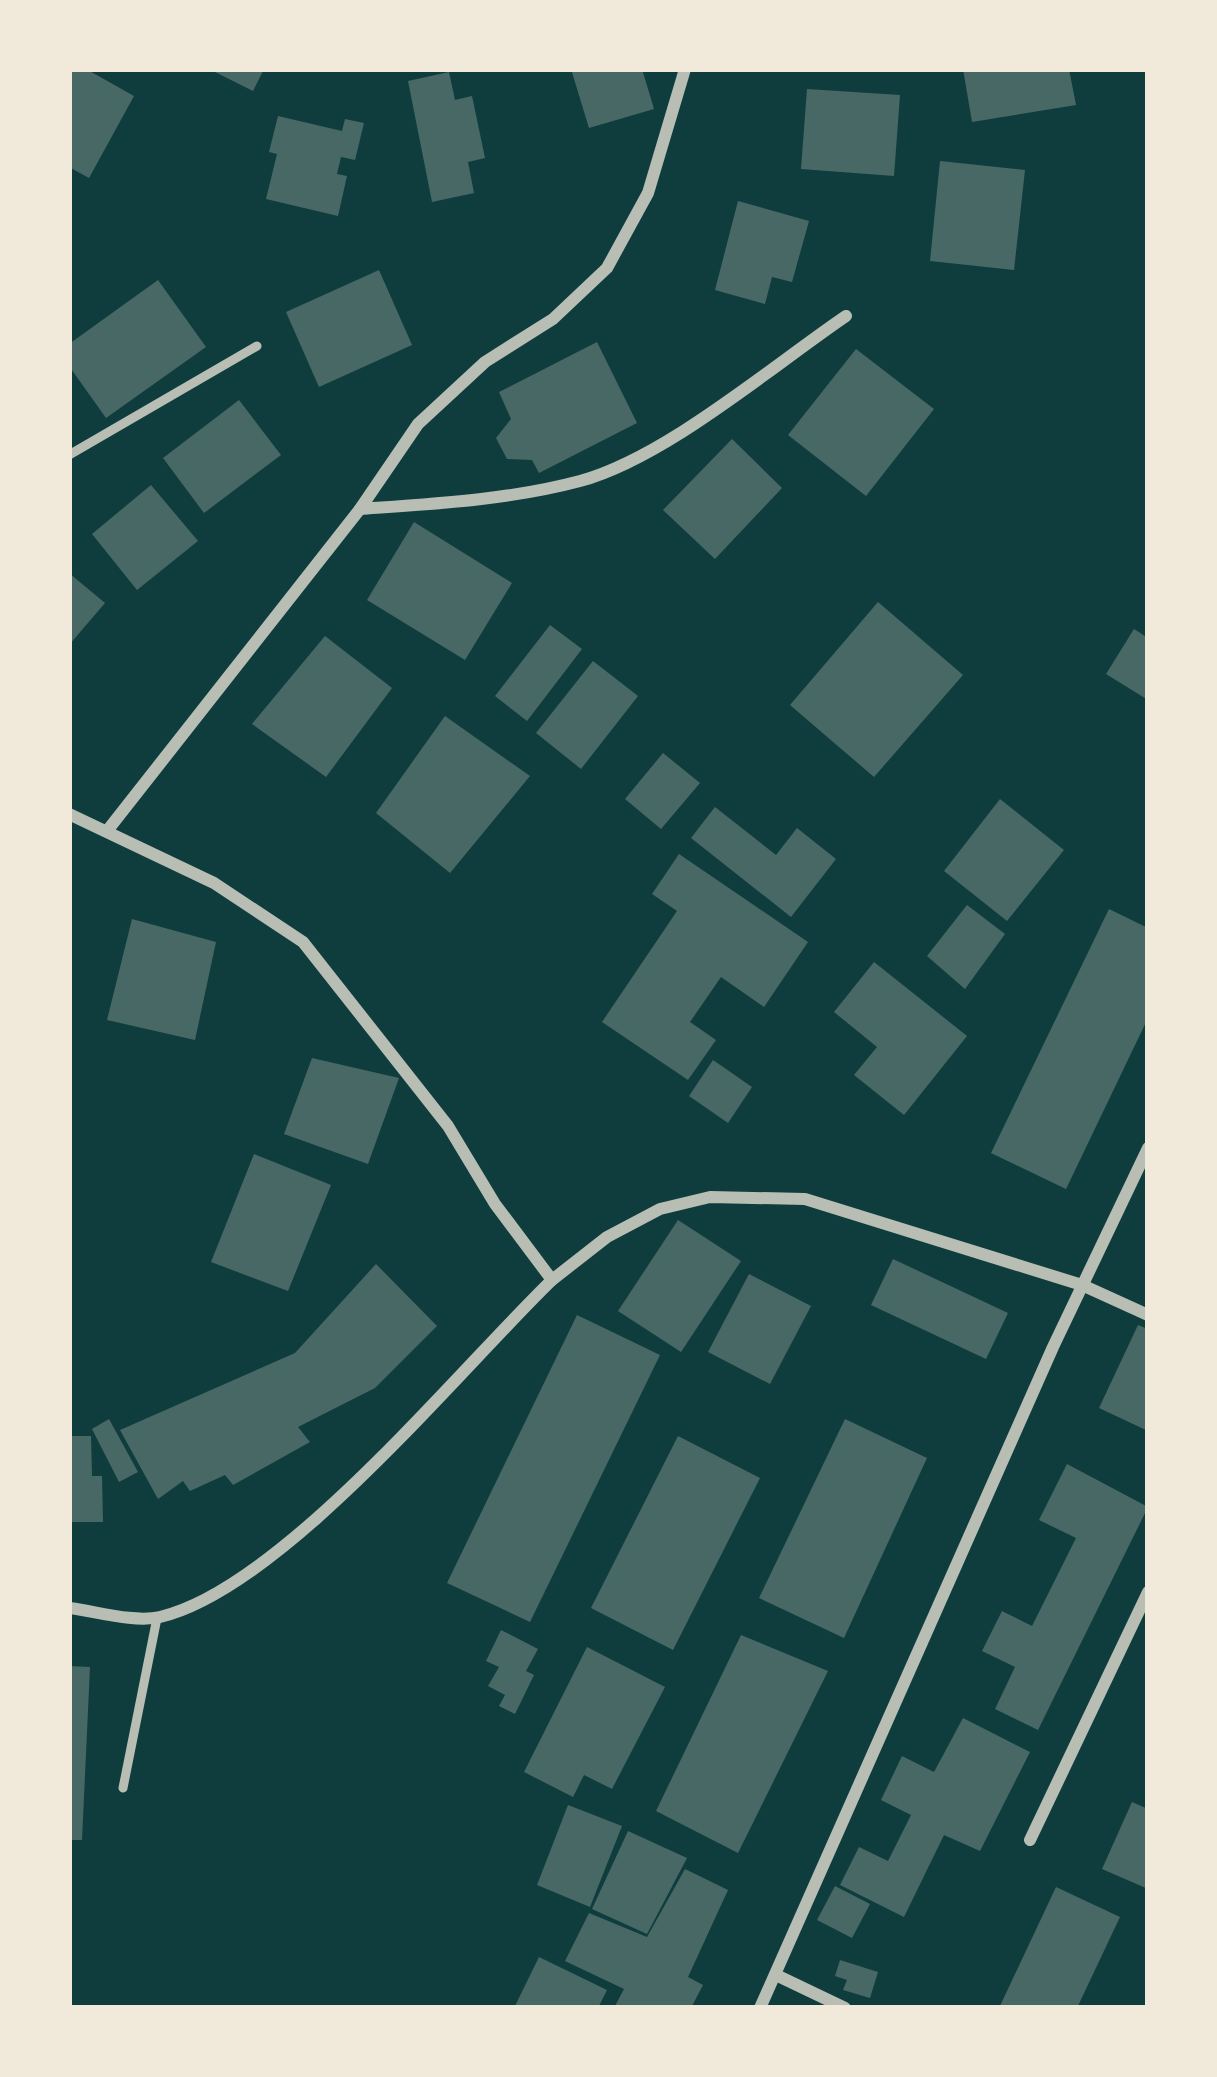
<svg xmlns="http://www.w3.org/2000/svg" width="1217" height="2077" font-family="'DejaVu Sans',sans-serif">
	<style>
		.building { fill: #486865 }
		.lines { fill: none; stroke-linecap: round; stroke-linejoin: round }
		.service { stroke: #b8beb3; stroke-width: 9 }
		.minor { stroke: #b8beb3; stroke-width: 12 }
	</style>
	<rect width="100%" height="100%" fill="#0f3d3e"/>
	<g class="building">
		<path d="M69 69H86L134 96 89 178 69 167Z"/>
		<path d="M209 69H264L253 91Z"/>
		<path d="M571 69H642L654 109 589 128Z"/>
		<path d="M963 69H1069L1076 105 972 122Z"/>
		<path d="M449 72 455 100 472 96 485 158 468 162 474 193 432 202 408 81Z"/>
		<path d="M807 89 900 95 894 176 801 169Z"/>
		<path d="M278 116 342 131 345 119 364 123 355 160 341 157 337 174 347 176 338 216 266 199 277 154 269 152Z"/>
		<path d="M940 161 1025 170 1014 270 930 261Z"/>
		<path d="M738 201 809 221 792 282 772 277 765 304 715 290Z"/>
		<path d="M379 270 412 345 319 387 286 312Z"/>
		<path d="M158 280 206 347 106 418 69 366V344Z"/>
		<path d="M597 342 637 423 539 473 532 460 507 459 496 438 511 419 499 392Z"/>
		<path d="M856 349 934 409 866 496 788 435Z"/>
		<path d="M239 400 281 455 204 513 163 458Z"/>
		<path d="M732 439 782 488 715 559 663 510Z"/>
		<path d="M151 485 198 541 137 590 92 534Z"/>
		<path d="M414 522 512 583 465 660 367 600Z"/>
		<path d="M69 573 105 603 69 645Z"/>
		<path d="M878 602 963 675 874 777 790 705Z"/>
		<path d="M550 625 582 649 527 721 495 696Z"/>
		<path d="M1134 629 1148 638V700L1106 674Z"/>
		<path d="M325 636 392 688 326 777 252 724Z"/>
		<path d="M593 661 638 696 581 769 536 733Z"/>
		<path d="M445 716 530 776 450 873 376 813Z"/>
		<path d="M663 753 700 783 661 829 625 799Z"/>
		<path d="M1000 799 1064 850 1007 921 944 871Z"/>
		<path d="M715 807 776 855 797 828 836 859 791 917 691 838Z"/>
		<path d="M679 854 808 942 764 1007 721 977 690 1022 716 1040 688 1080 602 1022 677 911 652 894Z"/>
		<path d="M967 905 1005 934 965 989 927 956Z"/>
		<path d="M1109 909 1148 928V1018L1066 1189 991 1153Z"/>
		<path d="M132 919 216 942 195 1040 107 1020Z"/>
		<path d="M874 962 967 1036 904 1115 854 1075 877 1047 834 1012Z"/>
		<path d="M312 1058 399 1078 368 1164 284 1134Z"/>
		<path d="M713 1060 752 1087 728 1123 689 1096Z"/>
		<path d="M254 1154 331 1185 288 1291 211 1262Z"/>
		<path d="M678 1220 741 1261 681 1352 618 1311Z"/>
		<path d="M893 1259 1008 1313 986 1359 871 1305Z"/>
		<path d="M376 1264 437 1326 375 1388 298 1427 310 1442 233 1485 225 1475 190 1491 183 1481 158 1499 120 1430 295 1353Z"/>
		<path d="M749 1274 811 1306 770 1384 708 1352Z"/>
		<path d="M577 1315 660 1355 530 1622 447 1583Z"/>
		<path d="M1138 1325 1148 1329V1431L1099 1408Z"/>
		<path d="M109 1419 138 1472 119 1482 92 1429Z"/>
		<path d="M845 1419 927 1458 844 1638 759 1598Z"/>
		<path d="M69 1436H91L92 1476H102L103 1522H69Z"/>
		<path d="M678 1436 760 1478 673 1650 591 1608Z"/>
		<path d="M1067 1464 1148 1507 1038 1730 995 1709 1015 1667 982 1651 1002 1611 1032 1626 1076 1538 1039 1520Z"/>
		<path d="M501 1630 538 1649 526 1671 534 1675 515 1714 499 1706 505 1695 488 1686 499 1667 486 1661Z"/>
		<path d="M741 1635 828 1671 738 1853 656 1811Z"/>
		<path d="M587 1647 665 1687 612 1789 584 1775 573 1797 524 1772Z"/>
		<path d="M69 1666 90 1667 82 1840H69Z"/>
		<path d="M963 1718 1030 1752 980 1851 944 1835 904 1917 840 1885 859 1847 888 1861 911 1815 881 1800 902 1756 934 1772Z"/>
		<path d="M1132 1802 1148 1809V1889L1102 1869Z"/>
		<path d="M568 1805 622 1826 590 1907 537 1885Z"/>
		<path d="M628 1831 687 1858 647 1934 592 1909Z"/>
		<path d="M685 1869 728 1890 688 1977 703 1985 691 2008H614L624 1989 565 1961 589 1913 647 1937Z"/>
		<path d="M835 1886 870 1904 852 1938 817 1920Z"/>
		<path d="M1056 1887 1120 1917 1077 2008H999Z"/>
		<path d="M539 1957 607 1990 598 2008H514Z"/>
		<path d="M840 1960 878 1972 870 1998 843 1990 847 1980 835 1976Z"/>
	</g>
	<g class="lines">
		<g class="service">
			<path d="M69 455 257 346"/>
			<path d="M123 1788 157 1618"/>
		</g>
		<g class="minor">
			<path d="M360 509C432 504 509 500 580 481 665 458 771 367 846 316"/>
			<path d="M69 814 214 883 303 942 448 1126 495 1204 552 1280 607 1237 660 1209 710 1197 805 1199 1082 1285 1148 1315"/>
			<path d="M107 831 360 509 418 424 485 362 553 319 607 268 648 193 685 69"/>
			<path d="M69 1608C95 1611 134 1623 160 1617 282 1588 458 1371 552 1280"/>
			<path d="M1030 1840 1148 1592"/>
			<path d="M776 1975 845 2008"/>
			<path d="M760 2008 1053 1347 1148 1148"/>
		</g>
	</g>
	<rect width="1217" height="2077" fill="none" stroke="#f1e9da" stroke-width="144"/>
</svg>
